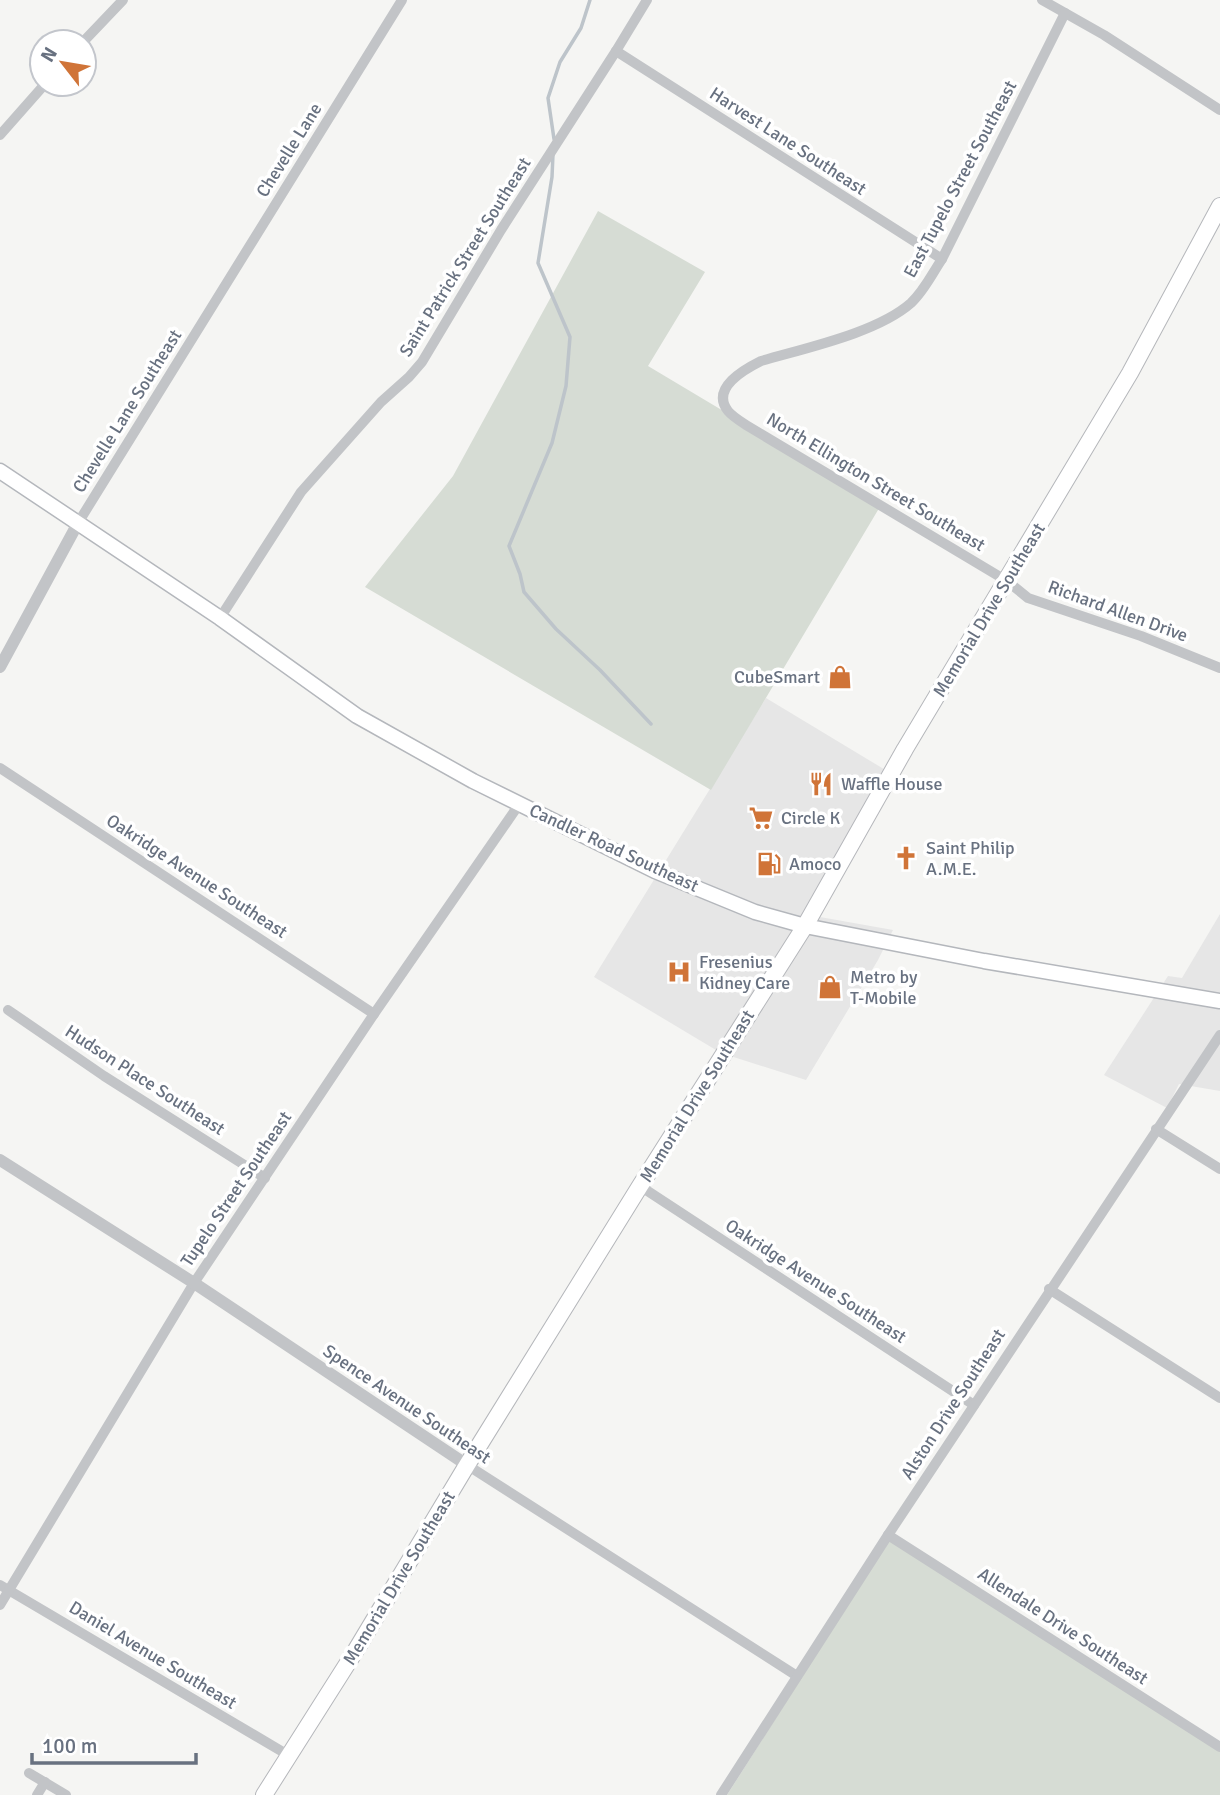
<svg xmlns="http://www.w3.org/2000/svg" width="1220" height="1795" font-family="Signika,sans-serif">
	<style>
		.built { fill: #e6e6e6 }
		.green { fill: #d6dcd4 }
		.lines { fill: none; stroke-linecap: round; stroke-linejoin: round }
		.stream { stroke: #bdc4ca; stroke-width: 3.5 }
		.secondary-casing { stroke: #b4b7bc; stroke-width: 17 }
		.primary-casing { stroke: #b5b7bb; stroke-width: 18 }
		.minor { stroke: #c2c4c7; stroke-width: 10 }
		.tertiary { stroke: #c2c4c7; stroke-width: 12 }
		.secondary { stroke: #fff; stroke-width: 14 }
		.primary { stroke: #fff; stroke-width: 16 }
		.labels { text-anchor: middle; stroke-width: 7; stroke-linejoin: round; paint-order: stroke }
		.street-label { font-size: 18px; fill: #687180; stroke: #fff }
		.poi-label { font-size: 18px; fill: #687180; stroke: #fff; text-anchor: start }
	</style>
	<rect width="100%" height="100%" fill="#f5f5f3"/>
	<g class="built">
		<path d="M766 698 892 774 820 917 893 930 878 960 806 1080 721 1053 594 977Z"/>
		<path d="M1220 914V1091L1179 1084 1167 1108 1104 1075 1168 976 1182 978Z"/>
	</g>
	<g class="green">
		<path d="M598 211 705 272 648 366 881 505 711 790 365 587 453 476Z"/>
		<path d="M892 1535 1220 1747V1795H727Z"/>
	</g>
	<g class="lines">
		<g class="stream">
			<path d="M554 139 548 98 560 62 581 28 590 0"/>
			<path d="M553 154 552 177 538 263 570 337 566 386 552 443 509 546 520 574 524 592 556 629 600 670 651 724"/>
		</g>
		<g class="secondary-casing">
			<path id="secondary" d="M0 471 220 618 357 716 473 781 655 871 755 912 805 926 984 961 1220 1001"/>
		</g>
		<g class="primary-casing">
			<path id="primary" d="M264 1795 356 1650 467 1465 640 1186 805 926 905 749 1130 373 1220 206"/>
		</g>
		<g class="minor">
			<path d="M1042 0 1104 35 1220 110"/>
			<path d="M1065 13 942 259C932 274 924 291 911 303 877 333 805 348 761 361 745 369 710 388 728 411 732 416 740 421 746 425L1007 581 1028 598 1141 636 1220 668"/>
			<path d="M83 42 123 0"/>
			<path d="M616 51 942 259"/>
			<path d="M0 135 45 84"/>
			<path d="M78 523 402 0"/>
			<path d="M220 618 301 492 381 402 409 377 422 362 501 230 616 51 647 0"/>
			<path d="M0 768 374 1014"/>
			<path d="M8 1010 104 1076 265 1178"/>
			<path d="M1156 1129 1220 1169"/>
			<path d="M640 1186 974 1405"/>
			<path d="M1049 1289 1220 1398"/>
			<path d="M467 1465 797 1676"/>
			<path d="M888 1535 1220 1747"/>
			<path d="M0 1585 288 1755"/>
			<path d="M0 1605 194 1283 374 1014 520 803"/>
			<path d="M29 1773 66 1795"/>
			<path d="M37 1795 45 1782"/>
			<path d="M721 1795 888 1535 1220 1035"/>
		</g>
		<g class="tertiary">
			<path d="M0 667 78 523"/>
			<path d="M0 1160 194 1283 467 1465"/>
		</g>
		<use href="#secondary" class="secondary"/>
		<use href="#primary" class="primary"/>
	</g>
	<defs>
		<g id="shop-bare" transform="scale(1.89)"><path d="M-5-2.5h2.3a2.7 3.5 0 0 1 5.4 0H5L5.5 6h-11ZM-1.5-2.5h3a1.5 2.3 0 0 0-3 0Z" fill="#d07438" stroke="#fff" stroke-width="2.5" paint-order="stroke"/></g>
		<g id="restaurant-bare" transform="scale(1.89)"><path d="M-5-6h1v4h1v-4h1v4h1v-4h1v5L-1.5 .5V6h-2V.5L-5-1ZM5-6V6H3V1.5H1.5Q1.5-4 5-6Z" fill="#d07438" stroke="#fff" stroke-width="2.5" paint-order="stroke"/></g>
		<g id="supermarket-bare" transform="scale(1.89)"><path d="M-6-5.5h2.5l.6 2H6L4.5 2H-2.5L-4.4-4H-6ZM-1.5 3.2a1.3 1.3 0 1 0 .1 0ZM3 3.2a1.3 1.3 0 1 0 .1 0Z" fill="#d07438" stroke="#fff" stroke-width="2.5" paint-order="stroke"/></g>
		<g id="church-bare" transform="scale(1.89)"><path d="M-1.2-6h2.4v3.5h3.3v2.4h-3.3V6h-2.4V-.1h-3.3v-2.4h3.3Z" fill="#d07438" stroke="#fff" stroke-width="2.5" paint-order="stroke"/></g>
		<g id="fuel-bare" transform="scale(1.89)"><path d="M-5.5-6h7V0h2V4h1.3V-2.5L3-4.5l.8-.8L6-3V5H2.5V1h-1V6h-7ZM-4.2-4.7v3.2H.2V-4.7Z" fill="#d07438" stroke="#fff" stroke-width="2.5" paint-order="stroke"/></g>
		<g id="hospital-bare" transform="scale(1.89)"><path d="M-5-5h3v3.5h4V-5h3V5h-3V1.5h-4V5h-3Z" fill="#d07438" stroke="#fff" stroke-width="2.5" paint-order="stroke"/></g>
	</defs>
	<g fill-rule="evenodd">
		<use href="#shop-bare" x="840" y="677"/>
		<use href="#restaurant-bare" x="821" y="784"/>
		<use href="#supermarket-bare" x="761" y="818"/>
		<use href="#church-bare" x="906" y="858"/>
		<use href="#fuel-bare" x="769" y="864"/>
		<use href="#hospital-bare" x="679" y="972"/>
		<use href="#shop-bare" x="830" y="987"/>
	</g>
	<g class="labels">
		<g class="street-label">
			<text transform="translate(788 141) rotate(33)" y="6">Harvest Lane Southeast</text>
			<text transform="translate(289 150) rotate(-58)" y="6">Chevelle Lane</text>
			<text transform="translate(960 179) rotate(-62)" y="6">East Tupelo Street Southeast</text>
			<text transform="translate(465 257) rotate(-58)" y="6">Saint Patrick Street Southeast</text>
			<text transform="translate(127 411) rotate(-58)" y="6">Chevelle Lane Southeast</text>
			<text transform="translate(876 482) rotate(31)" y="6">North Ellington Street Southeast</text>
			<text transform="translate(989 610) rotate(-59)" y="6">Memorial Drive Southeast</text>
			<text transform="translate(1118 611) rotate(20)" y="6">Richard Allen Drive</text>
			<text transform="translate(614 848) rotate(25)" y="6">Candler Road Southeast</text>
			<text transform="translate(197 876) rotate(33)" y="6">Oakridge Avenue Southeast</text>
			<text transform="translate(145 1080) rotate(33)" y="6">Hudson Place Southeast</text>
			<text transform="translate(697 1096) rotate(-58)" y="6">Memorial Drive Southeast</text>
			<text transform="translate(236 1189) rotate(-56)" y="6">Tupelo Street Southeast</text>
			<text transform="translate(816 1281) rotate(33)" y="6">Oakridge Avenue Southeast</text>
			<text transform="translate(407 1404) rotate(34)" y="6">Spence Avenue Southeast</text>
			<text transform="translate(953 1404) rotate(-57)" y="6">Alston Drive Southeast</text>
			<text transform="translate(399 1578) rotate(-59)" y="6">Memorial Drive Southeast</text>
			<text transform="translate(1063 1626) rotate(33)" y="6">Allendale Drive Southeast</text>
			<text transform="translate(153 1655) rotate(31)" y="6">Daniel Avenue Southeast</text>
		</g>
		<g class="poi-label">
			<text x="820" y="683" text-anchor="end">CubeSmart</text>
			<text x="841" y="790">Waffle House</text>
			<text x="781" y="824">Circle K</text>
			<text x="926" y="854">Saint Philip<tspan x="926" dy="21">A.M.E.</tspan></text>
			<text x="789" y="870">Amoco</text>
			<text x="699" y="968">Fresenius<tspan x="699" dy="21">Kidney Care</tspan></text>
			<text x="850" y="983">Metro by<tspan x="850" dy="21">T-Mobile</tspan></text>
		</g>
	</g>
	<g transform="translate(63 63) rotate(301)"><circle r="33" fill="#ffffff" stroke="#c3c6cc" stroke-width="2"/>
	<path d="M0-5L12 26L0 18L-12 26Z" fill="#d07438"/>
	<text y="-10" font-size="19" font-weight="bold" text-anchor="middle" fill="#687180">N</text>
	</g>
	<path d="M32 1753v10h164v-10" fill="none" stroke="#687180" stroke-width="3.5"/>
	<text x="42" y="1753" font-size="21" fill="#687180" stroke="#ffffff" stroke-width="5" paint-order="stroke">100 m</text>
</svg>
